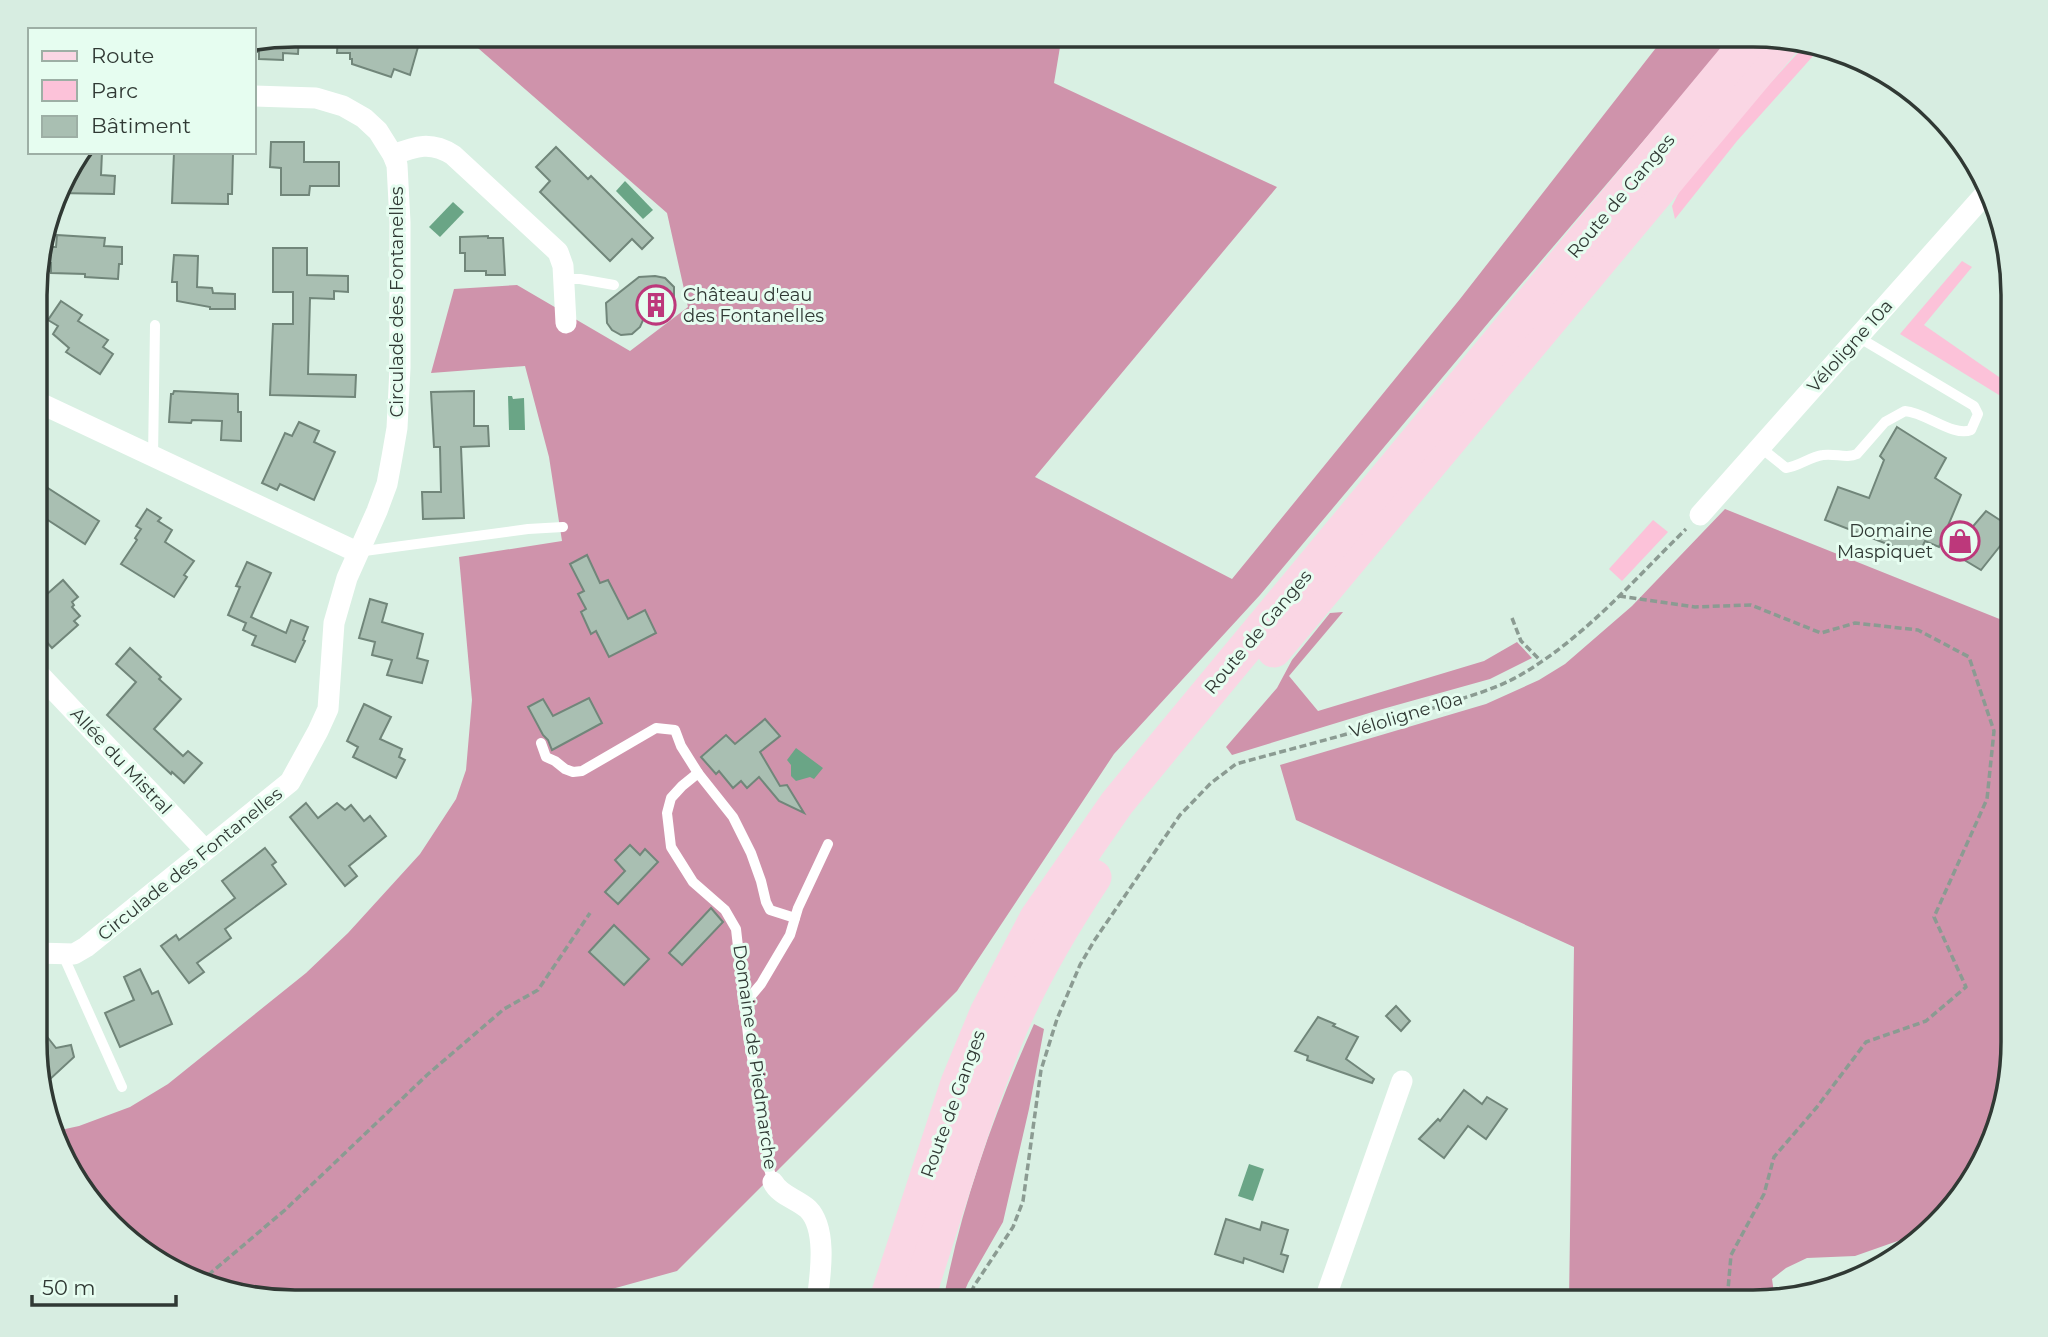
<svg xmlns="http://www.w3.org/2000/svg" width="2048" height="1337" font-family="Montserrat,sans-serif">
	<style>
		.green { fill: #fcc2d9 }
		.forest { fill: #cf93ab }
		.water { fill: #6aa586 }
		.building { fill: #a9bfb2; stroke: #71867a; stroke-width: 2 }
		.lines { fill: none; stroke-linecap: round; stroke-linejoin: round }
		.path { stroke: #8b9b92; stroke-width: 3.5; stroke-dasharray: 7 3.5; stroke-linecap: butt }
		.lane { stroke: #fff; stroke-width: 10 }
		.street { stroke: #fff; stroke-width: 21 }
		.primary { stroke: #fad6e4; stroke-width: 35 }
		.labels { text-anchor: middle; stroke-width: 6; stroke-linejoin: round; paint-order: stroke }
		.street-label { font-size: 18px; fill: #303934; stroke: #e6fdf0 }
		.poi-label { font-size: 18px; fill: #303934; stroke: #e6fdf0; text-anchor: start }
		.rim { fill: none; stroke: #303934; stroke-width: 3.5 }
	</style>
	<rect width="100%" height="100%" fill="#d9f0e3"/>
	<g class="green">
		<path d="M1806 44 1822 46 1737 141 1675 219 1672 206 1679 192 1753 102Z"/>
		<path d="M1962 261 1972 267 1924 325 2012 386V403L1900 334Z"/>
		<path d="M1653 520 1668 532 1622 581 1609 569Z"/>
	</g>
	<g class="forest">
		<path d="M463 35H1062L1054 83 1277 187 1035 477 1232 579 1460 299 1666 35H1734L1494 316 1260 595 1114 754 957 991 677 1271 565 1302H295L212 1288 151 1258 70 1172 56 1131 79 1126 130 1107 168 1084 306 973 348 933 420 854 456 799 466 770 472 700 459 557 562 541 549 457 525 366 431 373 454 289 517 285 630 351 688 307 667 213Z"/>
		<path d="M1725 509 2012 624V779L2007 913 2012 948V1058L1999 1125 1969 1186 1961 1189 1909 1237 1855 1256 1807 1258 1786 1268 1772 1279 1775 1300 1769 1301 1569 1302 1574 947 1296 820 1280 765 1486 704 1539 680 1565 664 1632 606Z"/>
		<path d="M1343 612 1289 676 1318 711 1484 661 1517 642 1532 658 1490 679 1379 710 1232 755 1226 747 1277 688 1292 660 1330 613Z"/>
		<path d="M1034 1024 1044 1029 1029 1109 1003 1222 968 1283 960 1302H943C961 1206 994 1113 1034 1024Z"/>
	</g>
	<g class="water">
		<path d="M625 181 653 210 643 219 616 191Z"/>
		<path d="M453 202 464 212 440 237 429 227Z"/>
		<path d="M508 396H512L513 399 524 398 525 430H509Z"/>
		<path d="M796 748 823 768 814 779 810 777 796 781 791 776V765L787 760Z"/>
		<path d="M1249 1164 1264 1169 1253 1201 1238 1196Z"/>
	</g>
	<g class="building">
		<path d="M299 35 298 54 283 53V60L259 59V52H254V43Z"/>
		<path d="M338 35H378L418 47 410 75 394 69 391 77 352 64V59H350V53H337Z"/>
		<path d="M271 142H304V162H339V186H310L309 195H281V168L270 167Z"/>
		<path d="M556 147 588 179 591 176 653 238 642 249 632 239 610 261 540 192 550 181 536 167Z"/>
		<path d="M83 152H102L101 175 115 176 114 194 58 193 62 180Z"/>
		<path d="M174 152 233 153 232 194H228V204L172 203Z"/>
		<path d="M57 235 105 238 104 246 122 247V264H119L118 279 85 277V274L51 273V263H49V247H56Z"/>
		<path d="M488 236V238H503L505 275H486V271H465V253H460V237Z"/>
		<path d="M273 248H307V275L348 276V292L334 291V299L310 298 308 374 356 375 355 397 270 395 273 324H293V292H273Z"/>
		<path d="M174 255 198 256 197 287 212 288 213 293 235 294V309H210V307L177 301V282H172Z"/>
		<path d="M655 276 665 278 674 287V297L670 306 661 312 647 311 640 327 632 334 621 335 612 330 607 323 606 303 639 277Z"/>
		<path d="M61 301 82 315 78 321 108 340 103 347 113 354 100 374 66 352 69 348 53 334 58 326 48 320Z"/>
		<path d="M174 391 238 394V412H241V441L221 440 222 421 192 420 191 423 169 422 171 394H173Z"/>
		<path d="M474 391V426H488L489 446 461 447 464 518 423 519 422 492H441L440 447H434L431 392Z"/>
		<path d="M299 422 319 431 314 442 335 452 314 500 280 484 277 490 262 483 285 433 292 436Z"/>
		<path d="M1897 427 1946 458 1935 478 1961 495 1939 547 1925 541 1918 556 1825 520 1838 487 1869 498 1884 460 1880 456Z"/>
		<path d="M37 481 99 521 85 544 37 513Z"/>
		<path d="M147 509 161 518 158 521 172 530 165 542 194 561 184 575 187 577 174 597 121 564 137 540 135 538 141 529 136 526Z"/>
		<path d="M1986 511 2012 528V531L1981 570 1951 552Z"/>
		<path d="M587 555 600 583 608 580 628 619 645 610 656 633 609 657 596 631 591 634 581 612 586 609 578 594 584 591 570 564Z"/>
		<path d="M247 562 271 573 251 617 286 633 291 620 308 627 303 640 305 641 295 662 252 645 256 636 243 630 246 623 228 615 240 587 236 586Z"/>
		<path d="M63 580 78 597 72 602 74 605 72 607 80 616 74 621 78 625 52 648 37 631V603Z"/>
		<path d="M370 599 387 604 382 622 423 634 417 658 428 661 422 683 387 675 392 660 372 655 375 642 359 638Z"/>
		<path d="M130 648 161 677 159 679 181 699 154 729 183 756 188 751 202 763 184 783 172 772 171 774 107 715 136 682 116 664Z"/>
		<path d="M589 698 602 723 552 750 548 740 543 735 528 707 543 699 553 716Z"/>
		<path d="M364 704 391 717 380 739 402 749 399 757 405 760 396 778 353 757 358 747 347 741Z"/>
		<path d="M765 719 780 736 760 752 780 786 787 785 804 813 779 801 759 777 747 788 741 781 733 788 719 771 716 774 701 757 726 735 735 744Z"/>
		<path d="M306 803 318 818 337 803 345 810 351 805 364 821 370 816 386 836 349 866 357 876 345 886 290 817Z"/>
		<path d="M630 845 640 855 645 849 658 862 618 904 605 892 625 871 615 860Z"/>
		<path d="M265 848 276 862 272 865 286 884 225 929 231 938 197 963 204 972 189 983 161 946 176 935 179 940 235 898 222 881Z"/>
		<path d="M711 908 723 922 682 965 669 953Z"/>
		<path d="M614 925 649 959 624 985 589 952Z"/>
		<path d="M140 969 152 994 158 991 172 1024 120 1047 105 1013 134 1000 124 977Z"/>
		<path d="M1396 1006 1410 1021 1401 1031 1386 1016Z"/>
		<path d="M1318 1017 1335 1024 1333 1026 1358 1037 1346 1059 1374 1079 1372 1083 1307 1060 1308 1056 1295 1051Z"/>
		<path d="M37 1024 56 1048 71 1045 74 1057 48 1081 37 1064Z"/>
		<path d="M1464 1090 1482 1104 1487 1097 1507 1109 1486 1139 1468 1126 1444 1158 1419 1139 1438 1119 1440 1121Z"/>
		<path d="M1226 1219 1260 1230 1262 1222 1288 1230 1281 1254 1288 1256 1283 1272 1244 1258 1243 1263 1215 1254Z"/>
	</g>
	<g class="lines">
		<g class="path">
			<path d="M1619 596 1695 607 1751 605 1821 633 1855 623 1918 630 1969 657 1994 731 1987 799 1934 917 1966 987 1926 1021 1866 1042 1817 1107 1774 1157 1764 1194 1731 1255 1727 1301"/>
			<path d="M1512 618 1521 641 1541 661"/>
			<path d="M200 1282 285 1210 427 1075 504 1009 538 990 590 913"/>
			<path d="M1762 1301 1765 1298 1778 1296 1779 1298"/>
			<path d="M967 1302 974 1286 1013 1227 1023 1201 1041 1070 1057 1019 1080 965 1094 941 1180 815 1211 783 1236 764C1305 745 1375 728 1442 705 1469 696 1497 689 1522 674 1585 637 1634 580 1686 529"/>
		</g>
		<g class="lane">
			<path d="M564 279H580L614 285"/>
			<path d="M1760 447 1786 468C1800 466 1809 457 1823 455 1835 453 1847 459 1857 454L1885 422 1905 411C1927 413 1953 437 1971 430L1978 414 1974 406 1858 337"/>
			<path d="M153 457 155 325"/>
			<path d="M357 552 528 529 563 527"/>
			<path d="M541 743 546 757 555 761 565 769 573 772 582 771 656 728 675 730 681 746 698 773"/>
			<path d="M63 955 122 1087"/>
			<path d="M745 1003 761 984 790 935 798 908 828 844"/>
			<path d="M773 1182 769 1169 765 1128 748 1035 736 929 725 910 693 882 671 847 667 813 671 798 682 786 698 773 733 817 751 853 761 881 766 902 770 910 795 918"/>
		</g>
		<g class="street">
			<path d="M393 155C416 146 431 141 453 155L558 252 563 266 566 323"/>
			<path d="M44 405 357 552"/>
			<path d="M1700 515 1986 193"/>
			<path d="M37 672 205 850"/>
			<path d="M37 953 74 954 86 947 290 782 318 731 328 709 334 623 347 578 377 511 387 484 392 457 397 428 400 368V222L397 165 393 155 378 131 364 118 343 106 316 98 254 96"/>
			<path d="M773 1182C779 1195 797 1199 808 1209 828 1229 820 1277 817 1302"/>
			<path d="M1324 1302 1402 1081"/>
		</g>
		<g class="primary">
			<path d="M1274 650 1784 40"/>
			<path d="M886 1302 958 1083 987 1013 1037 918 1117 803 1163 747 1754 35"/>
			<path d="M916 1302C946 1213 971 1122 1007 1035 1030 979 1061 927 1094 877"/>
		</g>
	</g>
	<defs>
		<g id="building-ring" transform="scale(2.0125)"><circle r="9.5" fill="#e6fdf0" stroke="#bd387b" stroke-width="1.5"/><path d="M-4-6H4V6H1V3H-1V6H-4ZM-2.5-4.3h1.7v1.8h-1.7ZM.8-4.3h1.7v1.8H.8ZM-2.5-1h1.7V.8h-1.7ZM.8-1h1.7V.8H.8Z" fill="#bd387b"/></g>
		<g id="shop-ring" transform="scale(2.0125)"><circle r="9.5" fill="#e6fdf0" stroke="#bd387b" stroke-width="1.5"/><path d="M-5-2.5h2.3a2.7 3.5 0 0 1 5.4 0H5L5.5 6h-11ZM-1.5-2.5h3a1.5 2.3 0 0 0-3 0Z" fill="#bd387b"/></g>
	</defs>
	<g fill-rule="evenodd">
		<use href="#building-ring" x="656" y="305"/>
		<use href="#shop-ring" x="1960" y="541"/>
	</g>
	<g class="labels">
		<g class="street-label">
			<text transform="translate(1621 196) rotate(-50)" y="6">Route de Ganges</text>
			<text transform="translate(397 302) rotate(-90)" y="6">Circulade des Fontanelles</text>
			<text transform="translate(1850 346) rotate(-48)" y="6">Véloligne 10a</text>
			<text transform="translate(1258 632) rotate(-50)" y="6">Route de Ganges</text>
			<text transform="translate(1406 715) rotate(-17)" y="6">Véloligne 10a</text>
			<text transform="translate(121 761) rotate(47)" y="6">Allée du Mistral</text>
			<text transform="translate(190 864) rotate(-39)" y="6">Circulade des Fontanelles</text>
			<text transform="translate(755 1057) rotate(82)" y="6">Domaine de Piedmarche</text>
			<text transform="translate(953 1104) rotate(-70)" y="6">Route de Ganges</text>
		</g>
		<g class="poi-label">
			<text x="683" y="301">Château d'eau<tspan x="683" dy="21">des Fontanelles</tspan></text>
			<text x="1933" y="537" text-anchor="end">Domaine<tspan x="1933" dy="21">Maspiquet</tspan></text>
		</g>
	</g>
	<path d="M0 0H2048V1337H0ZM295 47H1753A248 248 0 0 1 2001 295V1042A248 248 0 0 1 1753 1290H295A248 248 0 0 1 47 1042V295A248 248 0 0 1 295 47Z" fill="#d7ede1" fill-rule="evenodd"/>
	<path class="rim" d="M295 47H1753A248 248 0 0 1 2001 295V1042A248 248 0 0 1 1753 1290H295A248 248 0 0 1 47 1042V295A248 248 0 0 1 295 47Z"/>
	<rect x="28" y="28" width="228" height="126" fill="#e6fdf0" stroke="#9dafa5" stroke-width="2"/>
	<rect x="42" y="51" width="35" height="10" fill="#fad6e4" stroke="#9dafa5" stroke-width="2"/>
	<text x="91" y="63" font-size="21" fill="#303934">Route</text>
	<rect x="42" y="80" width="35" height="21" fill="#fcc2d9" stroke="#9dafa5" stroke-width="2"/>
	<text x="91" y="98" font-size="21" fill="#303934">Parc</text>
	<rect x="42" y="116" width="35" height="21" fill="#a9bfb2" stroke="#9dafa5" stroke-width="2"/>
	<text x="91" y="133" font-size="21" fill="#303934">Bâtiment</text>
	<path d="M32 1295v10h144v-10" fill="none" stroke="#303934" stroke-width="3.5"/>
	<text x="42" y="1295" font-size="21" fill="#303934" stroke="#e6fdf0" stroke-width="5" paint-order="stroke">50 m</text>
</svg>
